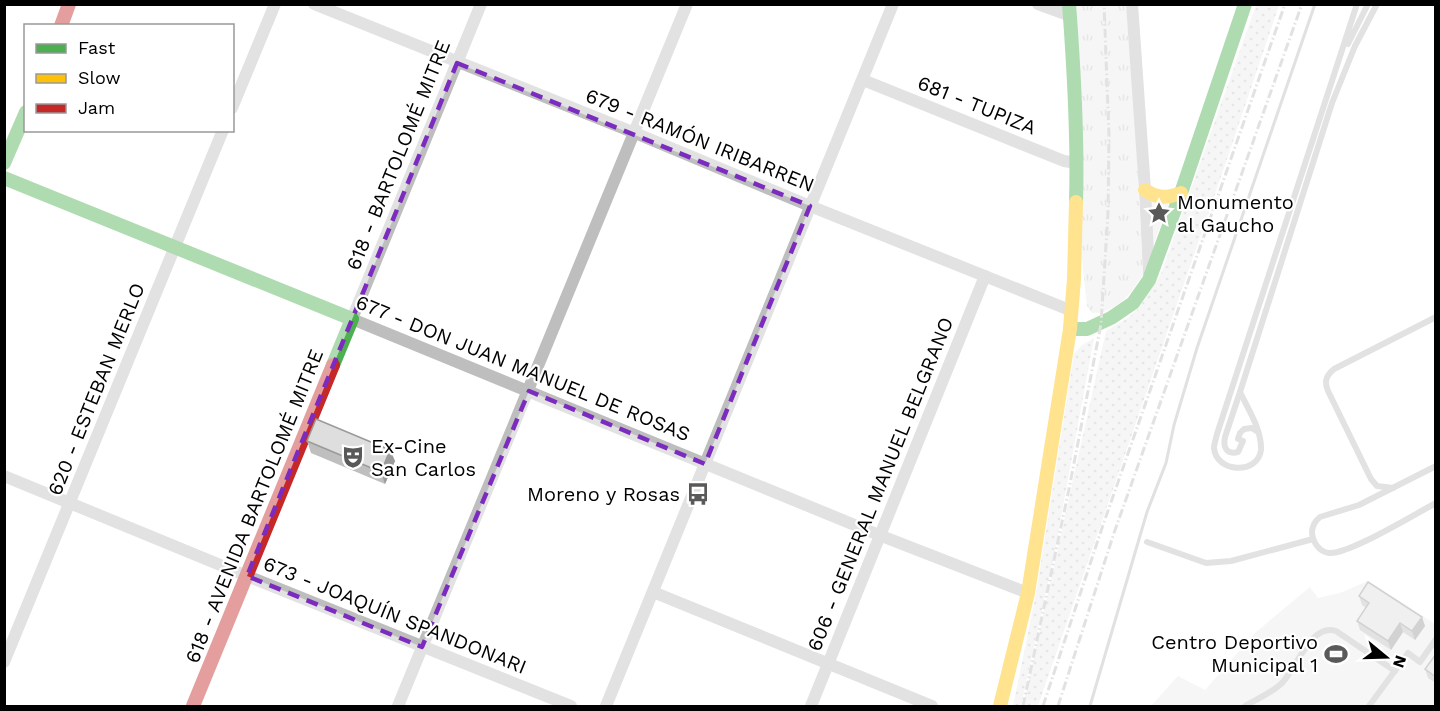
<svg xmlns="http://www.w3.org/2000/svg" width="1440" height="711" font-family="'Work Sans',sans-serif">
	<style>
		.grass { fill: url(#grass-tufts) }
		.park { fill: url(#park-dots) }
		.pitch { fill: #ebebeb }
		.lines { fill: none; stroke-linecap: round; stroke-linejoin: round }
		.stream { stroke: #bdbdbd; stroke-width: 3 }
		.lane { stroke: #bebebe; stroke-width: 6 }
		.street { stroke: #bebebe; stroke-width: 12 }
		.fast { stroke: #4caf50; stroke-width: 14 }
		.slow { stroke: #ffc107; stroke-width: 14 }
		.jam { stroke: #c62828; stroke-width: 14 }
		.rail { stroke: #bebebe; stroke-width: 3; stroke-dasharray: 9 3 1.5 3; stroke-linecap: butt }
		.wall { fill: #bfbfbf }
		.shaded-wall { fill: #9b9b9b }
		.building { fill: #dedede; stroke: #9b9b9b; stroke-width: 1.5 }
		.marked { fill: none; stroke: #7b2cbf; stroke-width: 4.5; stroke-dasharray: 12 8; stroke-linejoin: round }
		.labels { text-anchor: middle; stroke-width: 4.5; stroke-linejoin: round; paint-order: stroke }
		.street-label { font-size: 20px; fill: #000; stroke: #fff }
		.poi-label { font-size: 20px; fill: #000; stroke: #fff; text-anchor: start }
	</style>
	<defs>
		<pattern id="grass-tufts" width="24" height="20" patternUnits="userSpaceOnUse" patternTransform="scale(1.5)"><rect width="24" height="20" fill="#ebebeb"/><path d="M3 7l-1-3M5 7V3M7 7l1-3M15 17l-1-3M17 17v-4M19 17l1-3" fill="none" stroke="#c8c8c8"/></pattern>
		<pattern id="park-dots" width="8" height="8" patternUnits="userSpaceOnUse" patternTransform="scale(1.5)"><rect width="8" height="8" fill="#ebebeb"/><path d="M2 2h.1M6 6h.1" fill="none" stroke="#c8c8c8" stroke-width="1.8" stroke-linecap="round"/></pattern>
	</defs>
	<rect width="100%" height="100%" fill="#fff"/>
	<g class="grass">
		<path d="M1075 5H1126L1135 119 1143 275C1133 289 1126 302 1110 309 1103 312 1099 314 1092 313L1087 306 1082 259Z"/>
		<path d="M1151 202 1169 204 1154 243Z"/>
	</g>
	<g class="park">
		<path d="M1256 5H1279L1225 165 1038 706H1023L1106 331 1128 318 1139 308 1161 274Z"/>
		<path d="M1094 338 1054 555 1021 706H1013L1036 594 1074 354 1082 345Z"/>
	</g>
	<path class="pitch" d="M1368 581 1435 624V706H1151L1178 676 1205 690 1256 632 1310 587 1318 598 1340 593Z"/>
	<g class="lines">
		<path class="stream" d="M1090 706 1147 512 1166 463 1174 425 1197 348 1315 4"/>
		<g class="lane">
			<path d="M1357 4 1217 434C1216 439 1214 444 1214 448 1216 473 1258 475 1261 450 1262 430 1248 409 1240 392L1332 103 1355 46 1377 4"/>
			<path d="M1348 44 1368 4"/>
			<path d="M1240 392 1225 437C1223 447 1226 455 1238 452L1243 441 1238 439 1240 433 1244 429 1252 428 1258 432"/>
			<path d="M1436 466 1359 505 1320 517C1315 521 1312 526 1312 533 1313 542 1319 552 1329 553 1348 555 1415 514 1436 503"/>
			<path d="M1393 488 1377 486 1371 479 1328 391C1324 381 1326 376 1334 369L1436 317"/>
			<path d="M1147 542 1206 563 1231 561 1313 539"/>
			<path d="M1245 706C1257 699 1271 693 1281 684 1297 669 1310 623 1336 631L1395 671"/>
			<path d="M1369 706 1408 653 1420 662 1436 639"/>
		</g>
		<g class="street">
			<path d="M314 4 635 133 810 206 1072 311"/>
			<path d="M481 4 352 319 879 535 1028 593"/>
			<path d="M1038 4 1071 16"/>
			<path d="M1132 4 1145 190 1149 273"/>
			<path d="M863 80 1064 161 1077 163"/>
			<path d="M232 108 275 4"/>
			<path d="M4 476 247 576 571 706"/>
			<path d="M653 592 932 706"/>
			<path d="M4 662 223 130"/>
			<path d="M398 706 687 4"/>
			<path d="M606 706 893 4"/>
			<path d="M811 706 985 276"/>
		</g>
		<g class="fast">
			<path d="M1069 4C1074 70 1078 136 1076 202"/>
			<path d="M4 163 26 112"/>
			<path d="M4 178 352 319 333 365"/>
			<path d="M1070 329H1087L1111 318 1133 303 1149 280 1181 193 1245 4"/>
		</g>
		<g class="slow">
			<path d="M1145 190C1158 199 1167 198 1181 193"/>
			<path d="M1000 706 1028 593 1070 329 1074 279 1076 202"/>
		</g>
		<g class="jam">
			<path d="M61 26 69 4"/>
			<path d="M193 706 333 365"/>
		</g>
		<g class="rail">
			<path d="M1023 706 1069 489 1101 324 1108 213 1109 136 1104 4"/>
			<path d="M1043 706 1102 528 1285 4"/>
			<path d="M1058 706 1114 533 1302 4"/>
		</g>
	</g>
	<g class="wall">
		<path d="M307 441 390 450 395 461 385 484 311 453Z"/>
		<path d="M1359 596 1425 626 1415 640 1403 632 1391 650 1360 630 1357 621 1366 608 1362 605Z"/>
		<path d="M1436 654V683L1428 678 1425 669Z"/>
	</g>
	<g class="shaded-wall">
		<path d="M390 450 395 461 385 484 381 472Z"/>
		<path d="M1422 617 1425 626 1415 640 1412 631Z"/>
		<path d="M1400 623 1403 632 1391 650 1388 641Z"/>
	</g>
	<g class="building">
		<path d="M316 419 390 450 381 472 307 441Z"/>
		<path d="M1368 582 1422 617 1412 631 1400 623 1388 641 1357 621 1369 603 1359 596Z"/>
		<path d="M1436 654V677L1425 669Z"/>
	</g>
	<path d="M0 0H1440V711H0ZM457 63 810 206 705 464 529 391 422 647 247 576Z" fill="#fff" fill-opacity=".55" fill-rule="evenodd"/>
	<path class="marked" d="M457 63 810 206 705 464 529 391 422 647 247 576Z"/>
	<defs>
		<g id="sight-bare" transform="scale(1.8)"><path d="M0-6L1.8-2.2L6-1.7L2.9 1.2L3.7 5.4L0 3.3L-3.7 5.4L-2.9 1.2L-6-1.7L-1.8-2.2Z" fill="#595959" stroke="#fff" stroke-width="2.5" paint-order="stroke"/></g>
		<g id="theatre-bare" transform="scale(1.8)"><path d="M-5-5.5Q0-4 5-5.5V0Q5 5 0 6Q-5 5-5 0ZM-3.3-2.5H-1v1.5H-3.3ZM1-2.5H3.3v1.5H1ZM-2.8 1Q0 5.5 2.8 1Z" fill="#595959" stroke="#fff" stroke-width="2.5" paint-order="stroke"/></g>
		<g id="bus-bare" transform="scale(1.8)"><path d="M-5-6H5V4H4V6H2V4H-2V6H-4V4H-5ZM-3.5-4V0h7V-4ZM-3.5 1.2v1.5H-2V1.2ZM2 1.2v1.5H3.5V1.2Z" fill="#595959" stroke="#fff" stroke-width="2.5" paint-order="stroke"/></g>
		<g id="stadium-bare" transform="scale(1.8)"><path d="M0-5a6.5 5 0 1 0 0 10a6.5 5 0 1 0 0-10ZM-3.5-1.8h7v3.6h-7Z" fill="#595959" stroke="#fff" stroke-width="2.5" paint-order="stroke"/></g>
	</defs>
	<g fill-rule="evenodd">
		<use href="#sight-bare" x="1159" y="213"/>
		<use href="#theatre-bare" x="353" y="457"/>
		<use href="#bus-bare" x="698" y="494"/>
		<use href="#stadium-bare" x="1336" y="654"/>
	</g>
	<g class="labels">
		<g class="street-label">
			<text transform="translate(977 105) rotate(22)" y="7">681 - TUPIZA</text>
			<text transform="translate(700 140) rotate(22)" y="7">679 - RAMÓN IRIBARREN</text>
			<text transform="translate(398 155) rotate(-68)" y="7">618 - BARTOLOMÉ MITRE</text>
			<text transform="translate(523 368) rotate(22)" y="7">677 - DON JUAN MANUEL DE ROSAS</text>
			<text transform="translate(96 389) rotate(-68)" y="7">620 - ESTEBAN MERLO</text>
			<text transform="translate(880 484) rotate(-68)" y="7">606 - GENERAL MANUEL BELGRANO</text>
			<text transform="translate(254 506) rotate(-68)" y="7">618 - AVENIDA BARTOLOMÉ MITRE</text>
			<text transform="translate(395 615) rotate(22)" y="7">673 - JOAQUÍN SPANDONARI</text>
		</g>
		<g class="poi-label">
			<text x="1177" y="209">Monumento<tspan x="1177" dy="23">al Gaucho</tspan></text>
			<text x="371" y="453">Ex-Cine<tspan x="371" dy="23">San Carlos</tspan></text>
			<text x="680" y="501" text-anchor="end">Moreno y Rosas</text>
			<text x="1318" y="649" text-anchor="end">Centro Deportivo<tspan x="1318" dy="23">Municipal 1</tspan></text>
		</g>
	</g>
	<rect width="1440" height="711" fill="none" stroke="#000000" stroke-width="12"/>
	<rect x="24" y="24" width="210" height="108" fill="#ffffff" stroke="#999999" stroke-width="1.5"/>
	<rect x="36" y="44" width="30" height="9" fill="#4caf50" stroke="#999999" stroke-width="1.5"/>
	<text x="78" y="54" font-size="18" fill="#000000">Fast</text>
	<rect x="36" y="74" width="30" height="9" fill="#ffc107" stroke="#999999" stroke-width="1.5"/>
	<text x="78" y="84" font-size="18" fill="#000000">Slow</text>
	<rect x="36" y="104" width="30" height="9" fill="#c62828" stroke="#999999" stroke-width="1.5"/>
	<text x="78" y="114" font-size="18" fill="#000000">Jam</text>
	<g transform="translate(1386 657) rotate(109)" stroke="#ffffff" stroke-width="4.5" paint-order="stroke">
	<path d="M0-4.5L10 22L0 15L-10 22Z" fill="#000000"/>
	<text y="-9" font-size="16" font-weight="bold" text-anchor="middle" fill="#000000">N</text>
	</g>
</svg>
